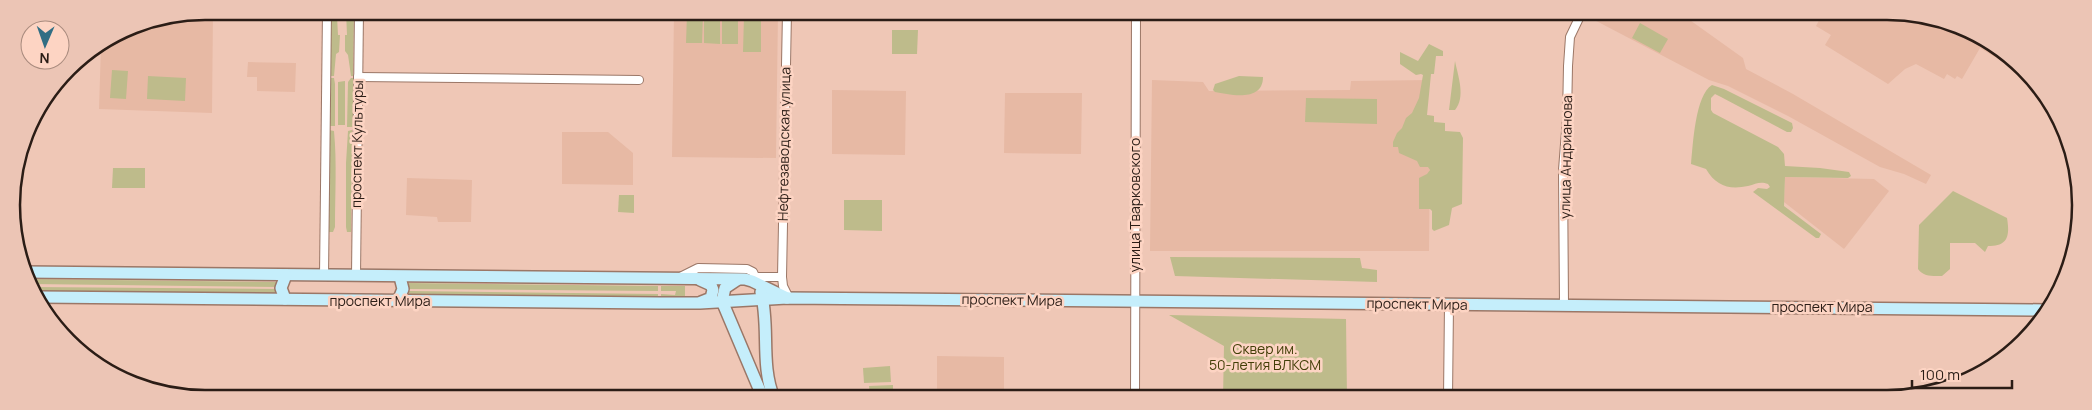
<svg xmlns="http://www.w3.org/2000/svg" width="2092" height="410" font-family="Manrope,sans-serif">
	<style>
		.built { fill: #e7b9a4 }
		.green { fill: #bebb8b }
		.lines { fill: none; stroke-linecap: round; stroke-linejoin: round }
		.minor-casing { stroke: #9b7767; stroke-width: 10 }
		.secondary-casing { stroke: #9b7767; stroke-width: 14 }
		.minor { stroke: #fff; stroke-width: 8 }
		.secondary { stroke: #c5eefb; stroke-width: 11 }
		.labels { text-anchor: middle; stroke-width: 5; stroke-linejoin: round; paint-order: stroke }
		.street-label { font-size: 14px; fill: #2b1d16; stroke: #fdd4c3 }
		.park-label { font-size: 14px; fill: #433f08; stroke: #fdd4c3 }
		.rim { fill: none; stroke: #2b1d16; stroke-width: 2.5 }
	</style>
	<rect width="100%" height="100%" fill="#efc7b6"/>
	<g class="built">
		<path d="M205 11H213L212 113 99 109 101 46 131 26Z"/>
		<path d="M674 12H778L776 158 672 157Z"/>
		<path d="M1581 13H1680L1743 58 1746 69 1793 94 1931 175 1926 184 1904 174 1880 167 1788 116 1728 86 1709 80Z"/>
		<path d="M1823 13H1912L1984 37 2030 78 1980 48 1962 79 1957 76 1955 79 1947 74 1944 79 1916 64 1905 69 1888 84 1825 45 1831 35 1816 26Z"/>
		<path d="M248 62 296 63 295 92 257 91V77H247Z"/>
		<path d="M1152 80 1203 82 1209 91 1350 90 1351 81 1430 80 1426 115 1434 116 1430 138 1429 251H1150Z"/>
		<path d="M832 90 906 91 905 155 832 154Z"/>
		<path d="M1005 93H1082L1081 154 1004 153Z"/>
		<path d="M562 132H608L633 153V185L562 184Z"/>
		<path d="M1785 177 1874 179 1889 191 1844 249 1784 202Z"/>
		<path d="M407 178 472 180 471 222H438L437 217 406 215Z"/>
		<path d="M937 356 1004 357V398H937Z"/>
	</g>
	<g class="green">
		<path d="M331 11H340V16H337L338 35H340L339 52 336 54 334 76H331Z"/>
		<path d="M346 11H354L353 76H351L348 55 345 51V35H347Z"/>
		<path d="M687 14H703L702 43H686Z"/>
		<path d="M704 14H720V44L704 43Z"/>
		<path d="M722 14 738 15V44H722Z"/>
		<path d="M744 16H761V52H743Z"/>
		<path d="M1640 23 1668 39 1660 53 1632 38Z"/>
		<path d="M892 30H918L917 54H892Z"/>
		<path d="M1429 44 1443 51V56H1436L1434 74H1431L1427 115 1434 116V122L1445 123V131L1460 132 1463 138 1462 204 1452 208 1449 225 1434 231 1432 229V211L1430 209H1419V178L1427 174 1430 170 1428 167H1420L1417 161 1399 153 1398 147H1393V142L1397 133 1402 128 1406 118 1412 113 1419 98 1423 75 1421 74 1416 75 1400 64V52L1418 61Z"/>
		<path d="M1455 61C1458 76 1466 97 1455 110H1449Z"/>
		<path d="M112 70 128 71 126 99 110 98Z"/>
		<path d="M148 76 186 78 185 101 147 99Z"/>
		<path d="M1239 76 1263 77C1263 102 1231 95 1215 92L1213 90 1215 84Z"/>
		<path d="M330 78H334L335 84V126H329Z"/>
		<path d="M351 78H354V127H347L348 82Z"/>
		<path d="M345 81V125H338V82Z"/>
		<path d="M1712 85 1724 89 1792 123 1793 128 1791 132H1787L1721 97 1715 94 1711 98V110L1713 113 1778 147 1784 154 1785 166 1820 168 1849 172 1851 176 1848 178 1785 177 1784 206 1821 234 1819 238H1816L1753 192 1758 188 1767 189 1770 187 1768 184C1760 181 1756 184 1748 186 1729 190 1716 186 1706 169L1691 164C1693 145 1695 95 1712 85Z"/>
		<path d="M1306 98 1377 99V124L1305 122Z"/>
		<path d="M329 130 334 131C337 163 335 194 335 227L333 232H329Z"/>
		<path d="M352 130 351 232H347L346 227V163L348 131Z"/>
		<path d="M113 168H145V188H112Z"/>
		<path d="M1953 191 2007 218C2010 236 2008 246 1988 246L1985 252 1975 243H1950V269L1942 276C1932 276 1924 277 1918 269L1919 225Z"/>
		<path d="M619 195H634V213L618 212Z"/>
		<path d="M844 200H882V231L844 230Z"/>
		<path d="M1170 257 1360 258 1362 268 1377 270V282L1175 276Z"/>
		<path d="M28 279 279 282 278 287 31 284Z"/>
		<path d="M409 283 658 286V291L409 289Z"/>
		<path d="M661 286H685V299H661V294L675 295 676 291H661Z"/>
		<path d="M33 287 278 289 280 296 36 293Z"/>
		<path d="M409 291 658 294V299L409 297Z"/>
		<path d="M1169 315 1346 319 1347 398H1223L1224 346Z"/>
		<path d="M890 366 891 382 864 383 863 368Z"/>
		<path d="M893 385V395L870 396 869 386Z"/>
	</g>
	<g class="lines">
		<g class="minor-casing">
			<g id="minor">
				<path d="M787 12 782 277 783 286 789 298"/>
				<path d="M358 77 639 80"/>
				<path d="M324 276 327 11"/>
				<path d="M356 276 359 11"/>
				<path d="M680 277 698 268 747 269 753 272 758 283"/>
				<path d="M755 277H782"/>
				<path d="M1564 306 1563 170 1567 118 1568 66 1570 37 1581 14 1578 13"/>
				<path d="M1135 398 1136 12"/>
				<path d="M1448 398 1449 304"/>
			</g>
		</g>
		<g class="secondary-casing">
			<g id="secondary">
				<path d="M24 272 745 279 752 281 787 298"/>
				<path d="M700 280 711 285 713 290 711 298 701 302"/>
				<path d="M737 280 725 288 722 301 763 398"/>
				<path d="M761 292C770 326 760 365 774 398"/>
				<path d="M39 297 659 303H700L787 298 899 299 2047 310"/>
				<path d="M285 299 281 288 286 275"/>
				<path d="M398 301 403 289 400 277"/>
			</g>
		</g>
		<use href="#minor" class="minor"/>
		<use href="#secondary" class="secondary"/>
	</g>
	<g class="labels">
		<g class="street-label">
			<text transform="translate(357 144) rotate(-89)" y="5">проспект Культуры</text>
			<text transform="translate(784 144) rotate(-89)" y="5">Нефтезаводская улица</text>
			<text transform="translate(1566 157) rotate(-89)" y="5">улица Андрианова</text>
			<text transform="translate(1135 205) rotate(-90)" y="5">улица Тварковского</text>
			<text transform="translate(1012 300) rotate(1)" y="5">проспект Мира</text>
			<text x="380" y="306">проспект Мира</text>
			<text transform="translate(1417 304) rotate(1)" y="5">проспект Мира</text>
			<text x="1822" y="312">проспект Мира</text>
		</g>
		<g class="park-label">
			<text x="1265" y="354">Сквер им.<tspan x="1265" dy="16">50-летия ВЛКСМ</tspan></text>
		</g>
	</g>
	<path d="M0 0H2092V410H0ZM205 20H1887A185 185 0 0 1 2072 205V205A185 185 0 0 1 1887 390H205A185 185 0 0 1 20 205V205A185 185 0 0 1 205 20Z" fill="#ecc5b5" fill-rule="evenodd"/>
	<path class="rim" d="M205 20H1887A185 185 0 0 1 2072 205V205A185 185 0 0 1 1887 390H205A185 185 0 0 1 20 205V205A185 185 0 0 1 205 20Z"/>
	<g transform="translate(45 45) rotate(182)"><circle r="24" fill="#fdd4c3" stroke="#a98b7e"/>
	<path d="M0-4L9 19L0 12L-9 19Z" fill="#316e84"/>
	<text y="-8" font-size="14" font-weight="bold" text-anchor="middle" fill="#2b1d16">N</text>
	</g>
	<path d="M1912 380v8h100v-8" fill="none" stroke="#2b1d16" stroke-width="2.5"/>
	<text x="1920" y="380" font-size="15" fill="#2b1d16" stroke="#fdd4c3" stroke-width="4" paint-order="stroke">100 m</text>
</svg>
